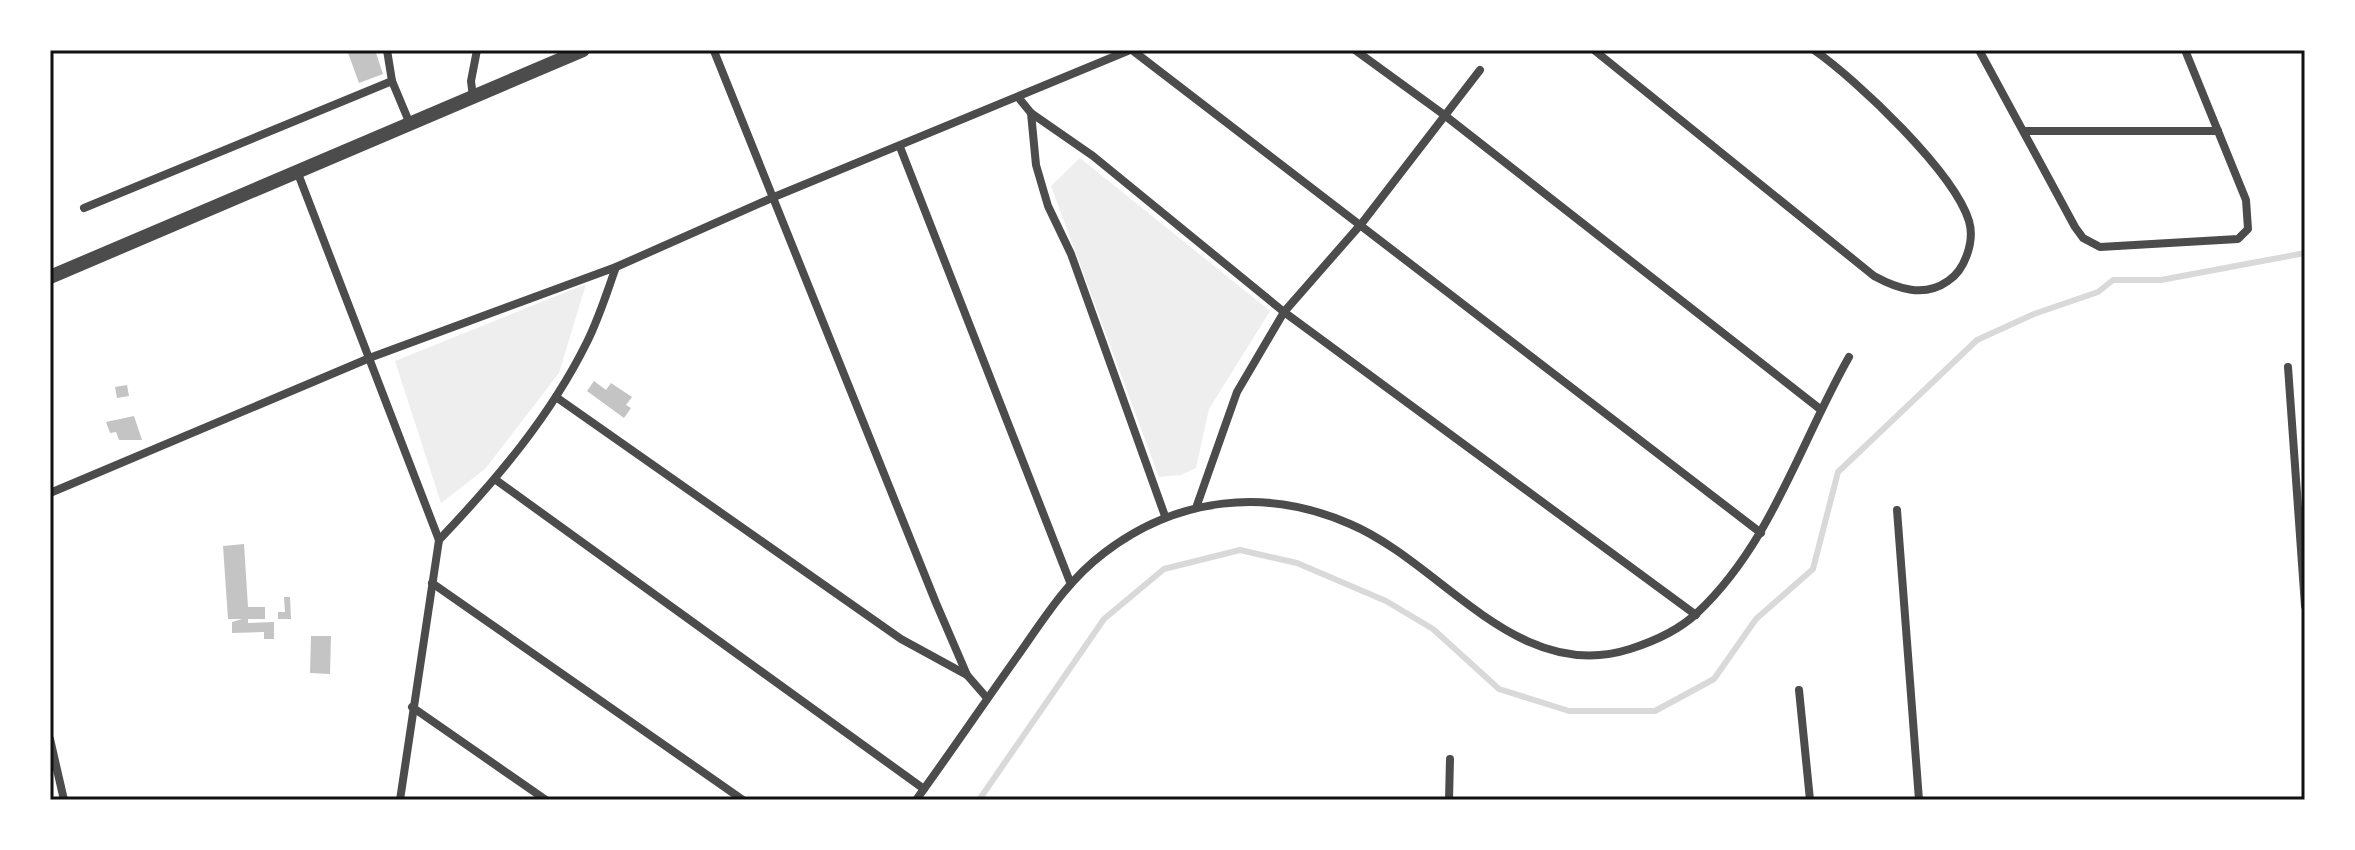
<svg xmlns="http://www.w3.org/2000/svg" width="2355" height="850" font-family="'Roboto Condensed',sans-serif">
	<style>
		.green { fill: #eee }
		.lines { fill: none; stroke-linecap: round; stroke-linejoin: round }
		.stream { stroke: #d9d9d9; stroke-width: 6 }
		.building { fill: #c4c4c4 }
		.minor { stroke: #4c4c4c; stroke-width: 8 }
		.tertiary { stroke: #4c4c4c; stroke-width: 14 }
		.neatline { fill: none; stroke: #111; stroke-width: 3 }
	</style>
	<rect width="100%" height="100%" fill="#fff"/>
	<g class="green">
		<path d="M1080 158 1270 311 1209 409 1196 468 1181 475 1159 477 1051 186Z"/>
		<path d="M586 284 559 373 485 469 441 503 395 361Z"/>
	</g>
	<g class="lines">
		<path class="stream" d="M979 800 1104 619 1164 569 1240 550 1297 563 1386 601 1433 629 1499 689 1569 711H1655L1714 679 1756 619 1813 569 1838 472 1977 340 2034 314 2098 292 2113 280H2161L2305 253"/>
	</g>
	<g class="building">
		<path d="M347 50H375L383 74 359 83Z"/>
		<path d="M594 381 606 390 611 383 632 397 626 405 631 408 624 418 587 391Z"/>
		<path d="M127 385 129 396 117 398 115 387Z"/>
		<path d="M134 416 142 440H119L116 432 110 433 106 422Z"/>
		<path d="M244 544 248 607H265V619H248V623L274 622V639H264V632L232 633V622L242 619H228L223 546Z"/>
		<path d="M284 597H290L291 619H278V612H285Z"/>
		<path d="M311 636H331L330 674 310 673Z"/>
	</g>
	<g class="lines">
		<g class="minor">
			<path d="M387 50 392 81 410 124"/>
			<path d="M1132 50 1761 533"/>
			<path d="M1355 50 1443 114 1820 409"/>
			<path d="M1594 50 1874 276C1898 289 1924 298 1948 281 1965 270 1975 241 1969 221 1954 172 1857 80 1814 50"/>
			<path d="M1979 50 2075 227 2083 238 2100 247 2238 239 2248 229 2246 200 2185 50"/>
			<path d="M714 51 936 603 967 675 987 698"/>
			<path d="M473 97 471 81 477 50"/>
			<path d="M1018 97 1031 113 1093 156 1284 312 1696 615"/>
			<path d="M1031 113 1036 165 1048 206 1071 254 1165 516"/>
			<path d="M2024 131H2218"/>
			<path d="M900 147 1070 582"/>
			<path d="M297 171 439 540 400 800"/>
			<path d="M84 208 392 81"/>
			<path d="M2288 367 2305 606"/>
			<path d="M556 397 901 639 967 675"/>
			<path d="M496 480 924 789"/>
			<path d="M50 493 372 357 616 267 774 197 1130 50"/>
			<path d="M1197 505 1237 392 1284 312 1362 223 1480 70"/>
			<path d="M1897 510 1919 800"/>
			<path d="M439 540C496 480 550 417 587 342 599 318 607 292 616 267"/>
			<path d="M432 583 743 800"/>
			<path d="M1799 690 1810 800"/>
			<path d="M412 707 546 800"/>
			<path d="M50 739 64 800"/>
			<path d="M916 800C951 752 984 703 1019 654 1045 617 1068 580 1104 553 1177 497 1266 487 1350 524 1442 563 1517 685 1630 649 1655 641 1678 631 1697 613 1771 544 1800 443 1849 357"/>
			<path d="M1449 800 1450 759"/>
		</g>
		<path class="tertiary" d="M50 277 583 50"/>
	</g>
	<rect width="2355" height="850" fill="none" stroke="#ffffff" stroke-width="104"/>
	<rect x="52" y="52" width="2251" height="746" class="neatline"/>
</svg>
